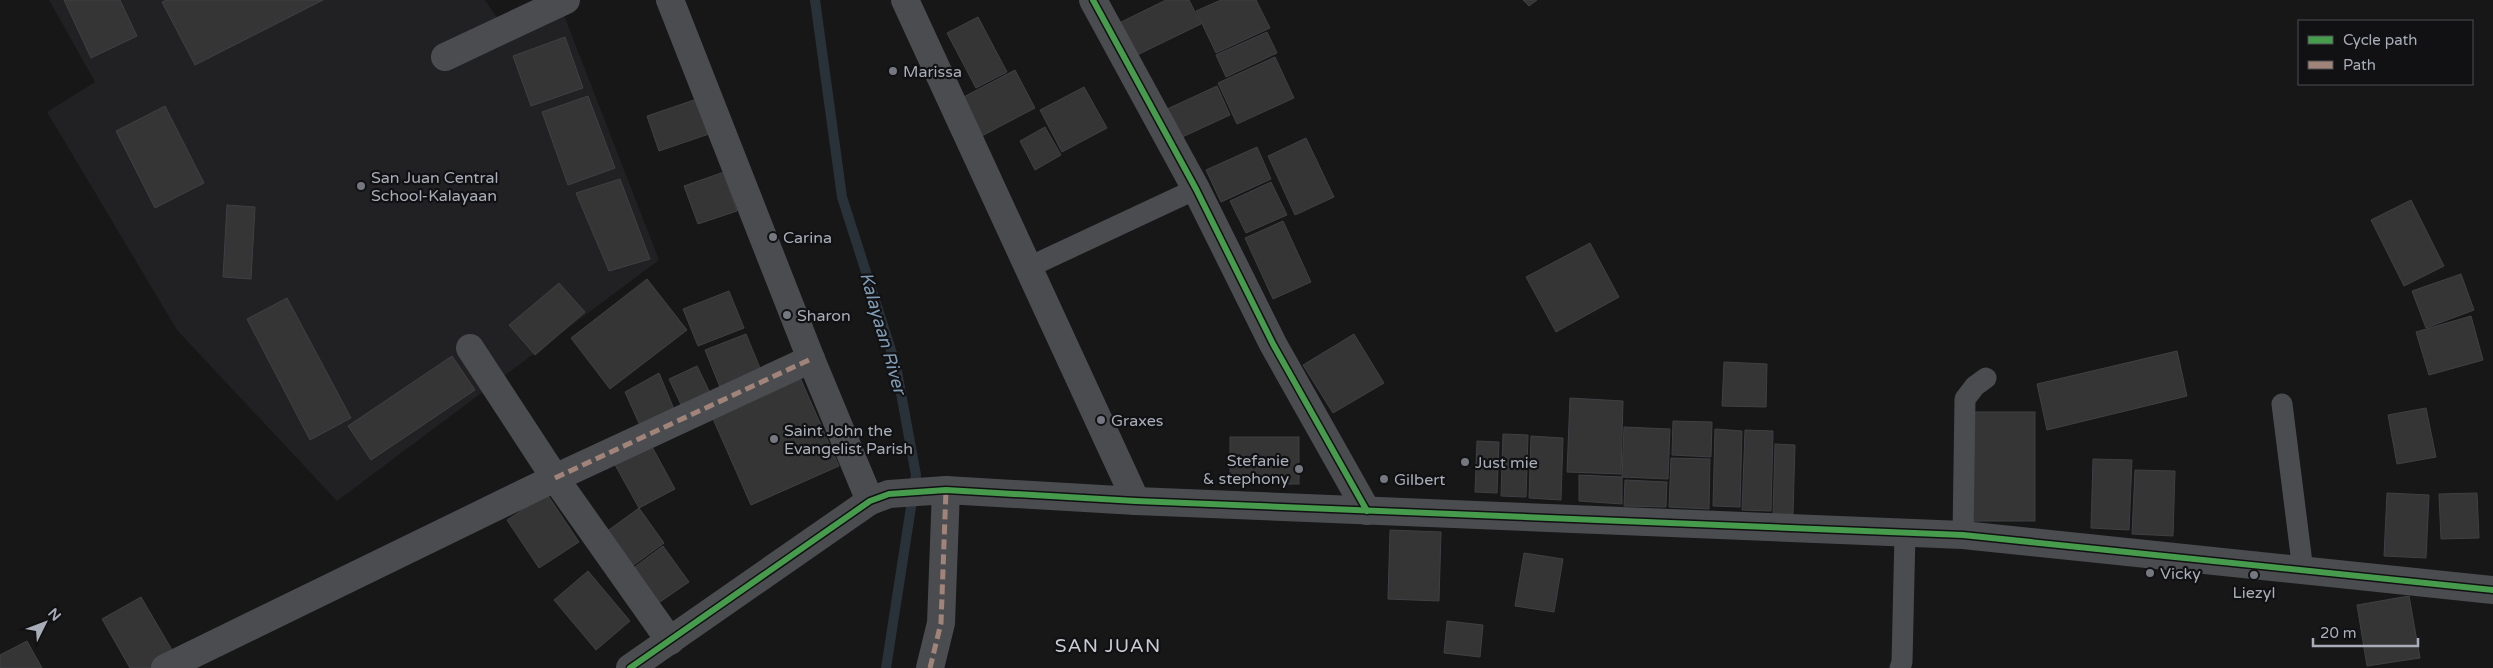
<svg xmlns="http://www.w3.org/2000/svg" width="2493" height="668" font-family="'Varela Round',sans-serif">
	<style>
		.built { fill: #212123 }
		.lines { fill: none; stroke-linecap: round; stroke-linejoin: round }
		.stream { stroke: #2a3239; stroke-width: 10 }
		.building { fill: #353536; stroke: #3f4043 }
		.service { stroke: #4b4c50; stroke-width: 21 }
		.pedestrian { stroke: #4b4c50; stroke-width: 28 }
		.minor { stroke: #4b4c50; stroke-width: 28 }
		.tertiary { stroke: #4b4c50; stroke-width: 28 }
		.quiet { stroke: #a18479; stroke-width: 5; stroke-dasharray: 10 5; stroke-linecap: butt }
		.cycleway-casing { stroke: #111113; stroke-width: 9 }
		.cycleway { stroke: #469c4c; stroke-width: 6 }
		.poi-dot { fill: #757880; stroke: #111113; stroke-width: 2 }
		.labels { text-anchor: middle; stroke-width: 4.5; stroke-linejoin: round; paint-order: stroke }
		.poi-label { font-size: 16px; fill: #a8adb8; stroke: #111113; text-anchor: start }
		.water-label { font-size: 18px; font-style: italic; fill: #7f9bb3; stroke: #111113 }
		.quarter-label { font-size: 19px; letter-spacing: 1px; fill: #c9ccd4; stroke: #111113 }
	</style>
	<rect width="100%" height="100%" fill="#171717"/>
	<path class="built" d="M49 0H485L498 19 558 0 659 260 337 501 177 330 47 112 95 82Z"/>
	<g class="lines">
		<path class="stream" d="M815 0 842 197 896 366 916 475 886 668"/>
	</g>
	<g class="building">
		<path d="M64 0H120L137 36 91 58Z"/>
		<path d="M167 0H323L195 65 162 2Z"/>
		<path d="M1166 0H1189L1201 24 1133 57 1117 24Z"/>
		<path d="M1221 0H1256L1270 28 1216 53 1196 11Z"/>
		<path d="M1523 0H1537L1529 6Z"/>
		<path d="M978 17 1007 72 976 88 947 33Z"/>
		<path d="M1267 32 1277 53 1226 77 1216 55Z"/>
		<path d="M565 37 583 88 531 106 513 56Z"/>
		<path d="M1275 57 1294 98 1237 124 1218 83Z"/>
		<path d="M1015 70 1035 108 978 138 958 100Z"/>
		<path d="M1217 86 1230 115 1178 139 1165 110Z"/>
		<path d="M1084 87 1107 128 1062 152 1040 110Z"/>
		<path d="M588 96 615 168 568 185 542 112Z"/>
		<path d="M697 99 709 134 659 151 647 116Z"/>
		<path d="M165 106 204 183 155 208 116 131Z"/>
		<path d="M1045 127 1061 155 1035 170 1020 141Z"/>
		<path d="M1306 138 1334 197 1295 215 1268 156Z"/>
		<path d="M1257 147 1271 179 1221 202 1206 170Z"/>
		<path d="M724 172 737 211 698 224 684 186Z"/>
		<path d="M620 179 650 259 609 271 576 193Z"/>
		<path d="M1271 182 1287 215 1246 233 1230 201Z"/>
		<path d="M2411 200 2444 266 2404 286 2371 220Z"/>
		<path d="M227 205 255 207 251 279 223 277Z"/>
		<path d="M1283 221 1311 282 1273 299 1245 238Z"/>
		<path d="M1590 243 1619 297 1556 332 1526 277Z"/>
		<path d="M2461 274 2474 310 2426 328 2412 291Z"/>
		<path d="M647 279 687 330 610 389 571 338Z"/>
		<path d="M559 283 585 312 535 355 509 325Z"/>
		<path d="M729 291 744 328 698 346 683 309Z"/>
		<path d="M287 298 351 418 310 440 247 319Z"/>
		<path d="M2471 316 2483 360 2429 375 2416 332Z"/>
		<path d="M746 334 765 380 724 397 705 350Z"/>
		<path d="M1354 334 1384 383 1333 413 1303 365Z"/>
		<path d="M2177 351 2187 396 2047 430 2037 384Z"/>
		<path d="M452 356 475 390 371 460 348 426Z"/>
		<path d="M1724 362 1767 364 1766 407 1722 406Z"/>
		<path d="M697 366 713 399 685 413 669 379Z"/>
		<path d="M659 373 676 414 642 430 625 392Z"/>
		<path d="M798 373 839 466 751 505 710 412Z"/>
		<path d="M1570 398 1623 401 1621 474 1567 472Z"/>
		<path d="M2426 408 2436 457 2397 464 2388 415Z"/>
		<rect x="1970" y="412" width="65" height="109"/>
		<path d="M1673 421 1712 422 1711 457 1672 455Z"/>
		<path d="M1624 427 1670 429 1668 479 1622 477Z"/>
		<path d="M1715 429 1742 431 1740 507 1713 506Z"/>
		<path d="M1745 430 1773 431 1771 511 1742 510Z"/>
		<path d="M1503 434 1528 435 1526 497 1501 496Z"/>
		<path d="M1531 436 1563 438 1561 500 1529 498Z"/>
		<rect x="1230" y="437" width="69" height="47"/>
		<path d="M1477 441 1499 442 1497 493 1475 492Z"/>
		<path d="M650 443 675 489 639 508 614 463Z"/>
		<path d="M1775 444 1795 445 1793 514H1773Z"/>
		<path d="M1671 458 1710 459 1709 509 1669 507Z"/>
		<path d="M2093 459 2132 460 2129 530 2091 528Z"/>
		<path d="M2135 470 2175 471 2173 536 2132 534Z"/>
		<path d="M1579 475 1622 477V504L1579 501Z"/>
		<path d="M1625 480 1667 482 1666 507 1624 506Z"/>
		<path d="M2387 493 2429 495 2426 558 2384 556Z"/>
		<path d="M2477 493 2479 538 2441 539 2439 494Z"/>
		<path d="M547 494 579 542 539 568 507 520Z"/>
		<path d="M639 508 664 543 631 567 606 532Z"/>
		<path d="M1390 530 1441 532 1439 601 1388 599Z"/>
		<path d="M663 546 689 582 657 604 632 569Z"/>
		<path d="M1524 553 1563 559 1554 612 1515 606Z"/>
		<path d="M588 571 630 621 596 650 554 600Z"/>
		<path d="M2409 596 2420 658 2367 666 2357 605Z"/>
		<path d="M141 597 175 655 151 668H130L102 619Z"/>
		<path d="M1447 621 1483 625 1480 657 1444 653Z"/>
		<path d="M27 641 42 668H0V655Z"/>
	</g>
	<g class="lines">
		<g class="service">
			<path d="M1027 268 1196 189"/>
			<path d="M2282 404 2303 571"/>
			<path d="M1963 535 1965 399 1975 386 1986 378"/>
			<path d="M1900 668 1902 662 1905 533"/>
		</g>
		<g class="pedestrian">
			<path d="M555 478 811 359"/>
			<path d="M930 668 941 623 946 490"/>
		</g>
		<g class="minor">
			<path d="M670 0 811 359 870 501"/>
			<path d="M905 0 1136 501"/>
			<path d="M1093 0 1196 189 1273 344 1367 511"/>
			<path d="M445 57 566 0"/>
			<path d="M470 348 555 478 670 641"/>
			<path d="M165 668 555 478"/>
		</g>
		<path class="tertiary" d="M630 668 870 501 889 494 946 490 1136 501 1963 535 2493 590"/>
		<g class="quiet">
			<path d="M555 478 811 359"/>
			<path d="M930 668 941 623 946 490"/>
		</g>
		<g class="cycleway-casing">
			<g id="cycleway">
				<path d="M1093 0 1196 189 1273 344 1367 511"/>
				<path d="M630 668 870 501 889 494 946 490 1136 501 1963 535 2493 590"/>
			</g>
		</g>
		<use href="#cycleway" class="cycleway"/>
	</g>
	<g class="poi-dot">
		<circle cx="893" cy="71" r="5"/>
		<circle cx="361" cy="186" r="5"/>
		<circle cx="773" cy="237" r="5"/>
		<circle cx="787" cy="315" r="5"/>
		<circle cx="1101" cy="420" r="5"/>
		<circle cx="774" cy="439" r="5"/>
		<circle cx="1465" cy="462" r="5"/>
		<circle cx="1299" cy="469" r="5"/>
		<circle cx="1384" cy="479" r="5"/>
		<circle cx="2150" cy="573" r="5"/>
		<circle cx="2254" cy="575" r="5"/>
	</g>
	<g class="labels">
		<g class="poi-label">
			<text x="903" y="77">Marissa</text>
			<text x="371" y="183">San Juan Central<tspan x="371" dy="18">School-Kalayaan</tspan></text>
			<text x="783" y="243">Carina</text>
			<text x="797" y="321">Sharon</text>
			<text x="1111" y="426">Graxes</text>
			<text x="784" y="436">Saint John the<tspan x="784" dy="18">Evangelist Parish</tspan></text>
			<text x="1289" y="466" text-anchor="end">Stefanie<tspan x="1289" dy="18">&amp; stephony</tspan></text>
			<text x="1475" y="468">Just mie</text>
			<text x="1394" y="485">Gilbert</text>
			<text x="2160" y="579">Vicky</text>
			<text x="2254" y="598" text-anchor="middle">Liezyl</text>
		</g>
		<g class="water-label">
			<text transform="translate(883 333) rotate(74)" y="6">Kalayaan River</text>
		</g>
		<g class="quarter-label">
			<text x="1108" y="652">SAN JUAN</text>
		</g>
	</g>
	<rect x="2298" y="20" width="175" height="65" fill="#111113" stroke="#4d4f55"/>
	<rect x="2308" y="36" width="25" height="8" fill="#469c4c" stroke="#4d4f55"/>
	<text x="2343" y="45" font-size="15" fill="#a8adb8">Cycle path</text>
	<rect x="2308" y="61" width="25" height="8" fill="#a18479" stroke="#4d4f55"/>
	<text x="2343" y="70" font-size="15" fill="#a8adb8">Path</text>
	<g transform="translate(45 623) rotate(48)" stroke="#111113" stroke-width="4" paint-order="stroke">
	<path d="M0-4L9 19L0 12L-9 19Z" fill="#a8adb8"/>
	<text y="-8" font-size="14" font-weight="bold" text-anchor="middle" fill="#a8adb8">N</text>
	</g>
	<path d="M2313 638v8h105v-8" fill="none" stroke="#a8adb8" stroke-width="2.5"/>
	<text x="2320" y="638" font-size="15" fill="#a8adb8" stroke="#111113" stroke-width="4" paint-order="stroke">20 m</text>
</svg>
